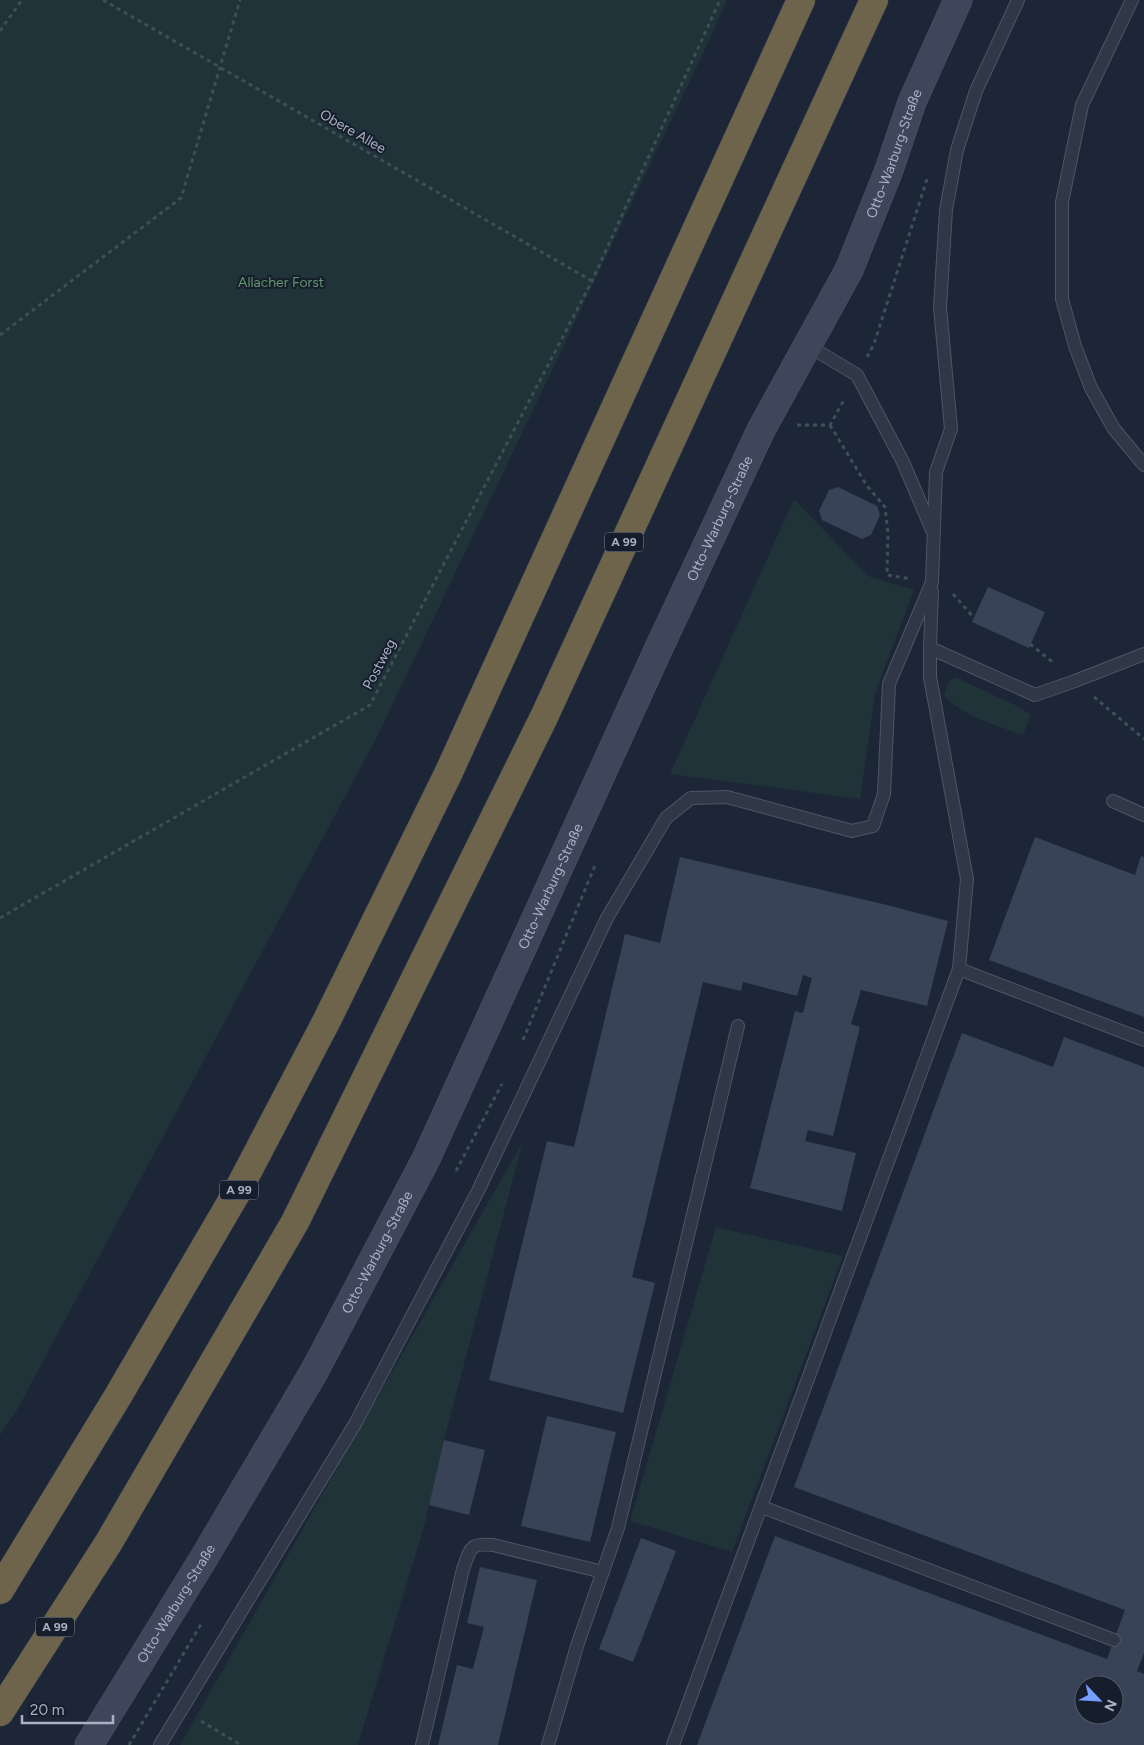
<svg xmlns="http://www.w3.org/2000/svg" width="1144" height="1745" font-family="Figtree,sans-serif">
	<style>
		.green { fill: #1f3338 }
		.building { fill: #384358; fill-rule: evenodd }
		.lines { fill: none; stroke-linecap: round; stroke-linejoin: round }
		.service-casing { stroke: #4d5566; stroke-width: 14 }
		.secondary-casing { stroke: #4d5566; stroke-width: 29 }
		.motorway-casing { stroke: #3b4252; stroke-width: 29 }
		.path { stroke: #3c5056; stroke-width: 3; stroke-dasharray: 4 4; stroke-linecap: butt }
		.service { stroke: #303847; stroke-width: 12 }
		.secondary { stroke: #3e465b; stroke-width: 28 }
		.motorway { stroke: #6e644c; stroke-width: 28 }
		.labels { text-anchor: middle; stroke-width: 4; stroke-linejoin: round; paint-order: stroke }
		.shield { fill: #161d2b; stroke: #7d8597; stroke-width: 1 }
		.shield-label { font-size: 12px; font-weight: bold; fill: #a9b2c5 }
		.street-label { font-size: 14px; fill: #a9b2c5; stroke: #161d2b }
		.park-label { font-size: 14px; fill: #609771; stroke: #161d2b }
	</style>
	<rect width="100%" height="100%" fill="#1d2637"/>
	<g class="green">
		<path d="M0 0H727L709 41 378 735 17 1410 0 1435Z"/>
		<path d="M794 499 868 576 914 590 875 694 860 799 670 774Z"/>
		<path d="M955 677 1015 705 1031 715 1023 735C995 725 965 717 944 696L949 681Z"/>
		<path d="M523 1141 444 1440 425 1523 358 1745H180Z"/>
		<path d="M716 1227 843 1256 732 1552 630 1521Z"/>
	</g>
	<g class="building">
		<path d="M838 487 877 506 880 515 871 535 862 539 822 520 819 511 829 490Z"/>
		<path d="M988 587 1045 612 1029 648 972 622Z"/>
		<path d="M1035 837 1135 875 1141 856 1144 857V1017L989 960Z"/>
		<path d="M680 857 883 904 948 921 927 1006 861 990 851 1024 860 1027 833 1136 808 1130 805 1141 856 1153 842 1211 750 1188 795 1011 803 1013 812 978 803 975 797 996 743 982 741 991 703 982 632 1277 655 1283 623 1413 489 1380 547 1141 574 1147 625 934 660 943Z"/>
		<path d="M962 1033 1053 1067 1064 1037 1144 1067V1653L1137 1671 1144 1674V1745H697L775 1536 1107 1659 1114 1640 1125 1610 794 1487ZM1084 1685H1114V1715H1084Z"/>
		<path d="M547 1416 616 1432 590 1542 521 1526Z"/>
		<path d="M444 1440 485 1450 469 1515 429 1505Z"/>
		<path d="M641 1538 676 1551 633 1662 599 1649Z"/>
		<path d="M480 1567 537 1580 498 1745H438L457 1665 473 1669 484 1627 467 1623Z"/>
	</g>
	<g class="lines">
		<g class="service-casing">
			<g id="service">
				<path d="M1132 0 1082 105 1062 202V299L1075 346 1091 388 1114 429 1144 465"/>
				<path d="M807 345 857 375 903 462 932 530"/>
				<path d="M932 591 930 648 1035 695 1075 681 1144 654"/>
				<path d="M930 648V677L967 879 959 969 1144 1040"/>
				<path d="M1113 801 1144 815"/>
				<path d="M762 1507 1114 1640"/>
				<path d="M160 1745 355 1424 478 1191 607 918 666 818 691 798 727 797 852 831 873 826 884 794 889 684 932 582 936 472 951 429 940 307 946 210 957 150 976 91 1018 0"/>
				<path d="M422 1745 463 1569C471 1548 469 1543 493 1545L603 1572"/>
				<path d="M548 1745 577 1646 618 1528 738 1026"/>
				<path d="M673 1745 959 969"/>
			</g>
		</g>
		<g class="secondary-casing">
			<g id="secondary">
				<path id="s1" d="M89 1745 205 1556 315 1370 426 1159 658 650 761 430 849 270 889 170 912 102 958 0"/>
			</g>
		</g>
		<g class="motorway-casing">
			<g id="motorway">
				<path d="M0 1590 118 1396 237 1192 327 1020 448 774 801 0"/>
				<path d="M0 1712 109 1542 295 1222 544 717 874 0"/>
			</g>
		</g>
		<g class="path">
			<path d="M103 0 592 281"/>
			<path d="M0 31 22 0"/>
			<path d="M0 335 181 198 240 0"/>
			<path d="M867 357 874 344 928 176"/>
			<path d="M797 425H830L845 398"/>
			<path d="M830 425 867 486 885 507 888 533 887 575 911 579"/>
			<path d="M953 594 974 618"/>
			<path d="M1030 644 1055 664"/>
			<path d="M1094 697 1144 739"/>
			<path d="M0 918 370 705 592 281 720 0"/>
			<path d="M523 1040 596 863"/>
			<path d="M456 1171 502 1084"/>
			<path d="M201 1721 241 1745"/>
			<path d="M129 1745 203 1621"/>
		</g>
		<use href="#service" class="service"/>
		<use href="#secondary" class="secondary"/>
		<use href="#motorway" class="motorway"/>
	</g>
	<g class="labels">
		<g class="shield">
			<rect x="605" y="532.5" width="38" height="19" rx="4"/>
			<rect x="220" y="1180.5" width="38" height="19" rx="4"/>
			<rect x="36" y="1617.5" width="38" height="19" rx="4"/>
		</g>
		<g class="shield-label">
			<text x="624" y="546">A 99</text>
			<text x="239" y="1194">A 99</text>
			<text x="55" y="1631">A 99</text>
		</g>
		<g class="street-label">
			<text transform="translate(353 131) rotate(30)" y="5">Obere Allee</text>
			<text dy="5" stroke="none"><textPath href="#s1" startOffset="1786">Otto-Warburg-Straße</textPath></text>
			<text dy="5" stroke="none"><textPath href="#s1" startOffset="1381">Otto-Warburg-Straße</textPath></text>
			<text transform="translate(379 664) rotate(-62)" y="5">Postweg</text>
			<text dy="5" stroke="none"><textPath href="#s1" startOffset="976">Otto-Warburg-Straße</textPath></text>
			<text dy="5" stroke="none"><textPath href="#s1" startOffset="571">Otto-Warburg-Straße</textPath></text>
			<text dy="5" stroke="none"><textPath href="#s1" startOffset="166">Otto-Warburg-Straße</textPath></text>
		</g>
		<g class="park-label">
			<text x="281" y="287">Allacher Forst</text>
		</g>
	</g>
	<g transform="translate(1099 1700) rotate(115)"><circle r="24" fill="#161d2b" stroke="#515969"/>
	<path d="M0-4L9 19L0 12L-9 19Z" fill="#759eff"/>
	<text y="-8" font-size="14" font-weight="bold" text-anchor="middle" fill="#a9b2c5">N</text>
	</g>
	<path d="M22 1715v8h91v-8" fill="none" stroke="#a9b2c5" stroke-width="2.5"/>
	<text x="30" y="1715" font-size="15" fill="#a9b2c5" stroke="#161d2b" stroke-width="4" paint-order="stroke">20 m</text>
</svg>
